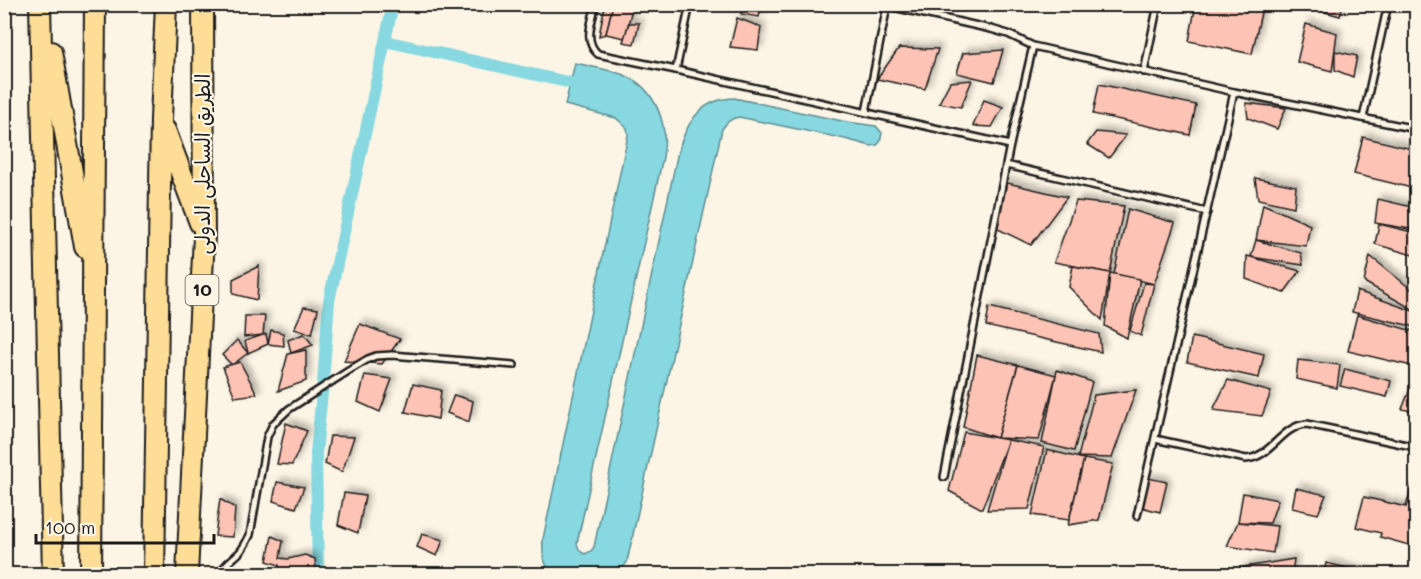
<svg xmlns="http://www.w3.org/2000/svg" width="1421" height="579" font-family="Mali,'Playpen Sans Arabic',sans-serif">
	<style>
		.water { fill: #87d8e0; stroke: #5c8d92; stroke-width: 1.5 }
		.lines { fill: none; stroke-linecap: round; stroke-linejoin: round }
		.canal { stroke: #87d8e0; stroke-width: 12 }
		.building { fill: #fdc3b4; stroke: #1c1c1c; stroke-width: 1.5; filter: url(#shadow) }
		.lane-casing { stroke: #1c1c1c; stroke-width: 10 }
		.highway-casing { stroke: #1c1c1c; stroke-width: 24 }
		.lane { stroke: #fcf5e5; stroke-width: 5 }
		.highway { stroke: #fedd96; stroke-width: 20 }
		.labels { text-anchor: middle; stroke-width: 4.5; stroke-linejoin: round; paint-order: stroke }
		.shield { fill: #fcf5e5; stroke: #5f5d58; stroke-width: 1.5 }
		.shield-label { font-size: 18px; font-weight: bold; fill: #1c1c1c }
		.street-label { font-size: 20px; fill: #1c1c1c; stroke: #fcf5e5 }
	</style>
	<defs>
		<filter id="shadow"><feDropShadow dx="4" dy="-4" stdDeviation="3" flood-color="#0004"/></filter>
	</defs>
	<rect width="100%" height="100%" fill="#fcf5e5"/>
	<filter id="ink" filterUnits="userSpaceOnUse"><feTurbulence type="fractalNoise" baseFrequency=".0167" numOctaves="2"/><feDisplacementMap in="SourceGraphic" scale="12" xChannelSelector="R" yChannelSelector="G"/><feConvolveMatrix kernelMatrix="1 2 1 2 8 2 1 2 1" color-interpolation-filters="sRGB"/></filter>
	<g filter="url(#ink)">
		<path class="water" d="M575 63C591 67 609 69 624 75 656 88 669 125 663 157L577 543C578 549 580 552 585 554L591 551 594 547 677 156C685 125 699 99 734 98L847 122 876 126 882 133 880 142 877 145 871 146 845 139 739 117C731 118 727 122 722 129L627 562 619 574H552C543 563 542 553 543 539L628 135 627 128 616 118 565 105Z"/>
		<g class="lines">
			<g class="canal">
				<path d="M385 41 585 86"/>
				<path d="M318 574 316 453 323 383 329 301 393 4"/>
			</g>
		</g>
		<g class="building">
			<path d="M605 4H613L606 34 599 36Z"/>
			<path d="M613 4H633L625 38 606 34Z"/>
			<path d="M743 4H762L759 17 741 14Z"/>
			<path d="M1196 4H1252V6L1262 8 1252 54 1189 41Z"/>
			<path d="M1296 4H1343L1340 16Z"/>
			<path d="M737 18 761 27 758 50 730 47Z"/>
			<path d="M629 23H639L634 44 623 42Z"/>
			<path d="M1306 24 1337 33 1332 71 1297 62Z"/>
			<path d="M899 48 938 49 925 89 877 79Z"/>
			<path d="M1003 50 994 82 957 73 963 53Z"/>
			<path d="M1335 51 1357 56 1353 77 1335 70Z"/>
			<path d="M972 80 961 107 939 103 950 82Z"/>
			<path d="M1099 84 1196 105 1190 135 1093 114Z"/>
			<path d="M984 100 1003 107 992 127 973 126Z"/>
			<path d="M1246 103 1286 108 1277 129 1248 118Z"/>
			<path d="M1096 132 1126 135 1109 158 1087 144Z"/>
			<path d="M1363 137 1416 150V189L1354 174Z"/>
			<path d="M1255 178 1296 186 1294 207 1258 199Z"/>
			<path d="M1003 182 1067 197 1031 245 994 227Z"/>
			<path d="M1378 199 1416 208V230L1375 223Z"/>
			<path d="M1076 201 1124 206 1110 273 1054 262Z"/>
			<path d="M1263 204 1310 225 1306 246 1256 240Z"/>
			<path d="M1128 209 1175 223 1154 284 1114 274Z"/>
			<path d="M1379 224 1416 233V256L1375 244Z"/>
			<path d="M1256 240 1301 253 1303 265 1251 257Z"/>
			<path d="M1247 256 1251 257 1300 271 1284 293 1246 279Z"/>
			<path d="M1370 256 1416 293V311L1364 282Z"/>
			<path d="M259 266 257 300 233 294V279Z"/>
			<path d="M1073 266 1110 273 1102 320 1069 287Z"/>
			<path d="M1110 273 1140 279 1127 338 1105 326Z"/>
			<path d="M1144 283 1154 284 1141 336 1130 331Z"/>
			<path d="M1357 291 1416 312V327L1352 312Z"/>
			<path d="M304 307 318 309 312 334 294 329Z"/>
			<path d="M989 307 1099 334 1101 352 986 326Z"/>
			<path d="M1357 315 1416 332V347L1412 366 1348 351Z"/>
			<path d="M245 316H265L263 335 244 337Z"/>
			<path d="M360 324 400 339 382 364 344 361Z"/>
			<path d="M271 330 283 333 284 346 268 344Z"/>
			<path d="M266 334 268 344 248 353 245 341Z"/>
			<path d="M304 334 313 345 291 353 288 340Z"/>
			<path d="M1192 337 1264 354 1259 378 1187 362Z"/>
			<path d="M237 340 248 353 232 365 222 355Z"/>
			<path d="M306 350V381L278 391 288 354Z"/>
			<path d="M977 355 1018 365 997 438 963 427Z"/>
			<path d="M1298 360 1340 365 1337 388 1296 379Z"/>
			<path d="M240 362 257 394 235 397 223 367Z"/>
			<path d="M1018 365 1056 375 1039 440 997 438Z"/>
			<path d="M1345 369 1391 381 1387 397 1340 386Z"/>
			<path d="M1057 370 1092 382 1074 451 1042 443Z"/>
			<path d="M365 375 392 379 380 412 358 402Z"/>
			<path d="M1415 377 1416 378V412L1402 409Z"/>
			<path d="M1228 380 1271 392 1262 416 1213 410Z"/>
			<path d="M413 384 441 390 438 419 405 412Z"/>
			<path d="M1136 390 1112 458 1078 457 1094 395Z"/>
			<path d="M454 395 473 401 469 422 447 413Z"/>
			<path d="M286 423 307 431 292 465 277 464Z"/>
			<path d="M964 432 1008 440 982 509 949 491Z"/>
			<path d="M330 436 354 437 342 472 325 464Z"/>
			<path d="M1008 440 1044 447 1029 509 987 510Z"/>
			<path d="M1047 450 1084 459 1069 520 1032 515Z"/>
			<path d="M1084 459 1113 464 1099 520 1068 525Z"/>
			<path d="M1415 475H1416V547L1380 537 1381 533 1356 527 1364 497 1406 507Z"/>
			<path d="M1148 478 1167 482 1160 512 1141 507Z"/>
			<path d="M277 482 304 487 296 508 273 501Z"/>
			<path d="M1296 488 1326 495 1318 514 1292 508Z"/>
			<path d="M344 493 365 496 358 533 338 525Z"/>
			<path d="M1243 493 1278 500 1270 523 1238 522Z"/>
			<path d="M220 499 235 508 233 537 215 536Z"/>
			<path d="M1238 522 1277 526 1273 553 1227 546Z"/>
			<path d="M422 534 443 540 437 556 417 547Z"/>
			<path d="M272 536 283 541 280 558 288 559 305 555 315 559 316 574H298L279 570V565L267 561Z"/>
			<path d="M1294 559 1292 574H1239L1244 567Z"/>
			<path d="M1326 563 1372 574H1324Z"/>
		</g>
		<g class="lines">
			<g class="lane-casing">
				<g id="lane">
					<path d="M596 4C592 22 583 41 598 54L676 70 1010 145"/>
					<path d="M880 4 991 29 1008 34 1033 46 1234 92 1416 129"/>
					<path d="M676 70 690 4"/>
					<path d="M1144 72 1158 4"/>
					<path d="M866 112 887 6"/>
					<path d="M1363 118 1388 4"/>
					<path d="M1006 165 1207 212"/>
					<path d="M1155 439 1246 459C1272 457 1281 426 1307 424L1416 447"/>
					<path d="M944 477 1010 145 1033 46"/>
					<path d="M1137 516 1234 92"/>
					<path d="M220 574C224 564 232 560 240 552 244 547 247 541 250 535L267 437 273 424 289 409 353 368 368 359 376 356 392 355 514 365"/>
				</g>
			</g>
			<g class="highway-casing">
				<g id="highway">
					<path d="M40 4 53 574"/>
					<path d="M51 52 85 247"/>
					<path d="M165 130 200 223"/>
					<path d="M91 574 95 4"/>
					<path d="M154 574 161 119 166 4"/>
					<path d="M187 574 204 236 203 4"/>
				</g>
			</g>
			<use href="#lane" class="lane"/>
			<use href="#highway" class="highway"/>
		</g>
	</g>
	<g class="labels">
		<rect class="shield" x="185.5" y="275" width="33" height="30" rx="4.5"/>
		<g class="shield-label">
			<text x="202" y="296">10</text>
		</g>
		<g class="street-label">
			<text transform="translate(203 164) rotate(-90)" y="7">الطريق الساحلى الدولى</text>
		</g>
	</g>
	<rect width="1421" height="579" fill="none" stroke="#fcf5e5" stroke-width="24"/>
	<rect x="12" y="12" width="1397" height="555" fill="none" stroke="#1c1c1c" stroke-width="2" filter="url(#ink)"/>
	<path d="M36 534v9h178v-9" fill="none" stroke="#1c1c1c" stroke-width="3"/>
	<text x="45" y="534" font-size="18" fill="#1c1c1c" stroke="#fcf5e5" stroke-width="4.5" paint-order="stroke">100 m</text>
</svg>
